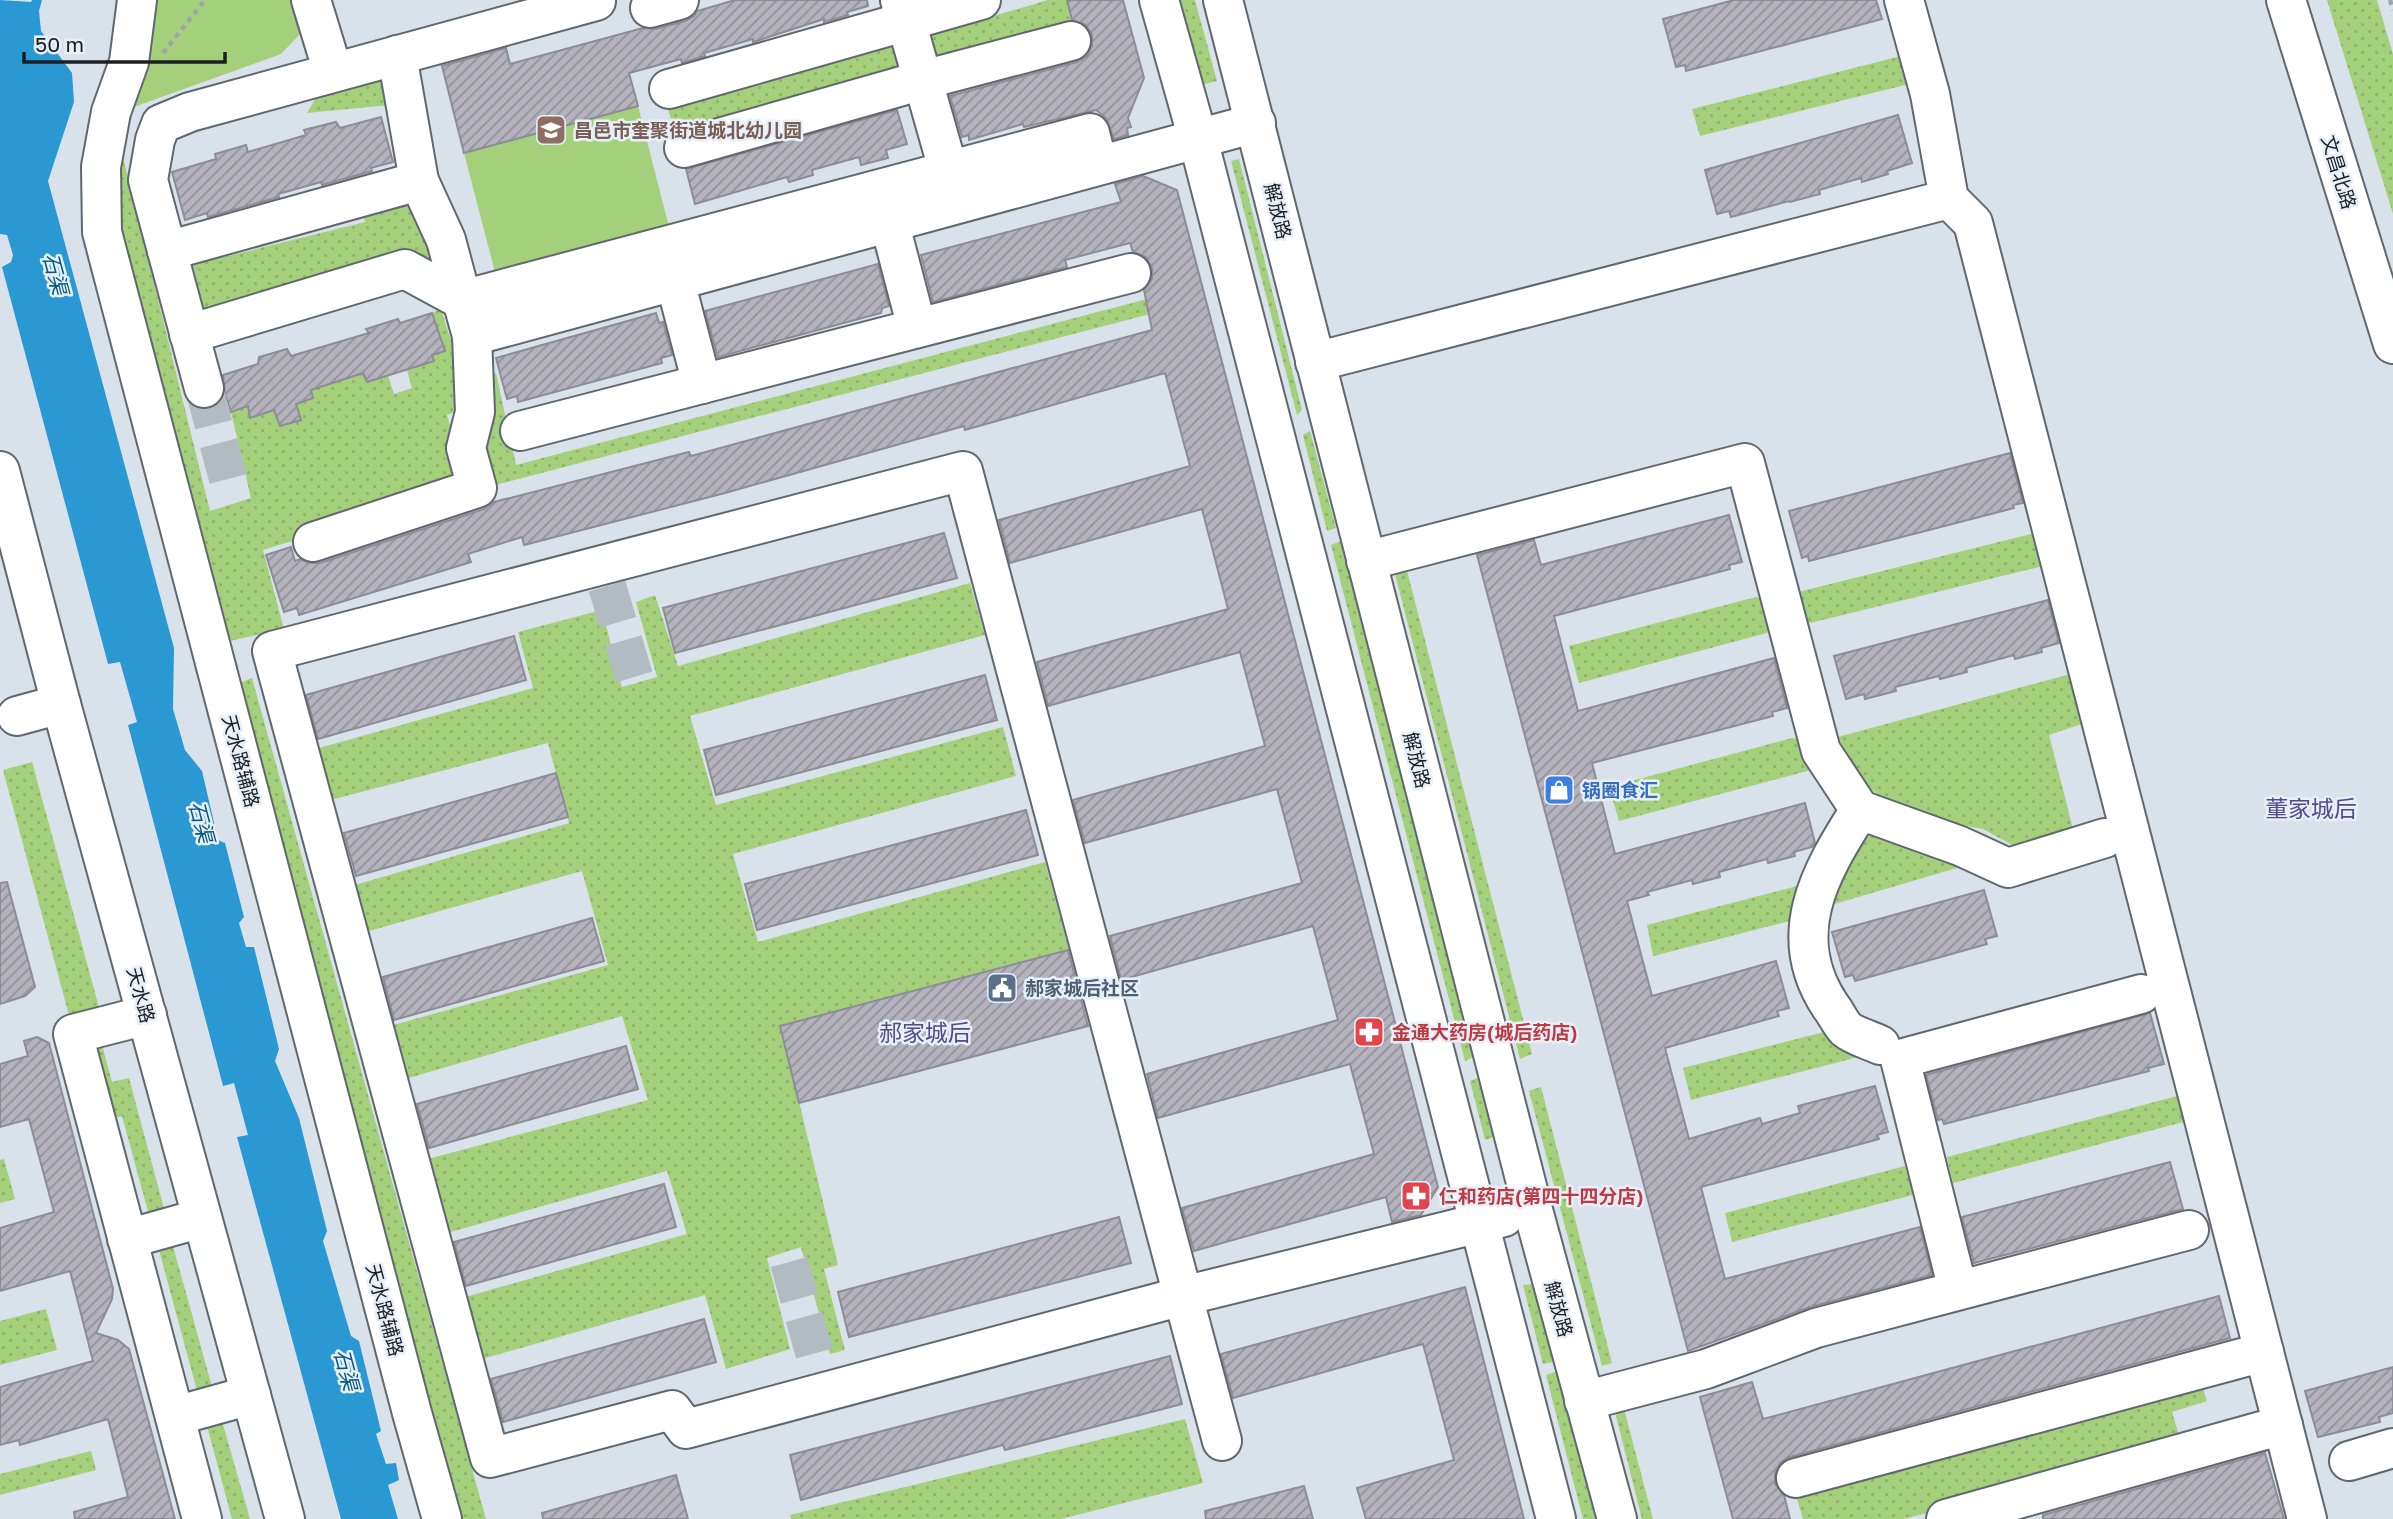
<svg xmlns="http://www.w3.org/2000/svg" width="2393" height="1519" font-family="'Golos Text','Noto Sans SC',sans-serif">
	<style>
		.grass { fill: url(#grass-dots) }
		.park { fill: #a4d07b }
		.water { fill: #2a99d3 }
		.building { fill: url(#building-hatch); stroke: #8e8c96; stroke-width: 2 }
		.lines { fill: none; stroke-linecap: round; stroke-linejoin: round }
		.minor-tunnel { stroke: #b3bbc2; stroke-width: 38; stroke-dasharray: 38 19; stroke-linecap: butt }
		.minor-casing { stroke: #60676e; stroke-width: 42 }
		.path { stroke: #9da4aa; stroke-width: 4.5; stroke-dasharray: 5 5; stroke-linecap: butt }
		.minor { stroke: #fff; stroke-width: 38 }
		.labels { text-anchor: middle; stroke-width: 5; stroke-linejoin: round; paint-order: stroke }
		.education-label { font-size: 19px; font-weight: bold; fill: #785e54; stroke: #e7eff8; text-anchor: start }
		.street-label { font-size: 19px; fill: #1c1f22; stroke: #e7eff8 }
		.shop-label { font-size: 19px; font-weight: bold; fill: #366cbe; stroke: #e7eff8; text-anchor: start }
		.service-label { font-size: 19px; font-weight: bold; fill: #4e5e75; stroke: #e7eff8; text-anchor: start }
		.health-label { font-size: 19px; font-weight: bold; fill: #be3a42; stroke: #e7eff8; text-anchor: start }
		.water-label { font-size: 21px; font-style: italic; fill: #025980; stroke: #e7eff8 }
		.quarter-label { font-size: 23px; fill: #534a89; stroke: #e7eff8 }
	</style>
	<defs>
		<pattern id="grass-dots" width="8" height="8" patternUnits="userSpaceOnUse" patternTransform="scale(1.75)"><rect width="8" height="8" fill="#a4d07b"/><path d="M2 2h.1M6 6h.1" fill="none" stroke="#8db26a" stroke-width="1.8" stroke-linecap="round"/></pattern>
		<pattern id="building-hatch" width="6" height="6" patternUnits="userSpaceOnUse" patternTransform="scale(1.75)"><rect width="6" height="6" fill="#b4b2bc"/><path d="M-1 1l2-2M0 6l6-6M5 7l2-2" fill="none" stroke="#929098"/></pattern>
	</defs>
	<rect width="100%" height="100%" fill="#d9e2ea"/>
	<g class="grass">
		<path d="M1048 0H1067L1073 24 929 63 922 37Z"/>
		<path d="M1178 0H1195L1217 81 1201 85Z"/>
		<path d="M2327 0H2377L2393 54V214Z"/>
		<path d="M893 41 901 70 675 134 667 105Z"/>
		<path d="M1905 55 1913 83 1700 136 1692 109Z"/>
		<path d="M384 67 400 104 307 113 323 85Z"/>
		<path d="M134 107 122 153 210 511 251 498 231 412 248 406 250 418 274 410 280 426 301 420 296 404 313 398 311 390 363 373 367 382 388 375 394 394 412 388 407 370 433 361 429 353 445 351 432 313 441 309 460 369 467 407 447 415 469 487 263 550 284 629 225 642 119 225 112 167Z"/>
		<path d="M1239 159 1302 410 1297 415 1231 161Z"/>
		<path d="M409 204 444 267 204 319 189 259 221 248 224 257 365 222 363 214Z"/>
		<path d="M1147 299 1150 314 488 487 476 439 485 378 496 373 516 465Z"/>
		<path d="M1310 431 1336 528 1327 531 1303 435Z"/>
		<path d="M2039 532 2047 565 1810 623 1804 619 1798 595 1802 591Z"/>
		<path d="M1341 541 1473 1057 1465 1061 1331 545Z"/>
		<path d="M1405 563 1532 1054 1520 1059 1394 570Z"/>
		<path d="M970 583 985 635 690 716 716 805 1003 727 1016 776 733 854 758 942 1045 862 1069 949 781 1026 838 1265 824 1269 845 1350 830 1354 801 1247 767 1258 790 1349 726 1369 705 1295 479 1360 462 1298 687 1234 667 1171 447 1233 428 1159 648 1100 622 1016 405 1079 390 1026 608 965 582 871 362 933 348 887 569 823 548 743 327 801 312 750 533 688 518 632 602 610 622 687 657 677 636 602 655 595 678 666Z"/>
		<path d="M1756 597 1760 598 1769 628 1767 633 1579 683 1569 646Z"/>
		<path d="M2074 673 2087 722 2049 735 2073 829 2014 846 1983 829 1935 820 1881 797 1864 783 1838 737Z"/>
		<path d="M252 678 486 1519H460L234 685Z"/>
		<path d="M1792 738 1803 740 1815 769 1619 821 1609 787Z"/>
		<path d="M32 762 100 1011 70 1019 3 770Z"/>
		<path d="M1873 834 1967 865 1831 905 1863 840Z"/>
		<path d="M1805 884 1794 920 1653 956 1647 925Z"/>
		<path d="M1828 1031 1866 1055 1691 1100 1683 1068Z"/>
		<path d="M101 1041 112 1082 129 1078 166 1216 150 1219 122 1116 108 1120 88 1044Z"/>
		<path d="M1478 1078 1494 1137 1485 1140 1470 1081Z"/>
		<path d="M1541 1087 1612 1363 1602 1366 1529 1091Z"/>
		<path d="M2181 1095 2187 1121 1953 1183 1947 1157Z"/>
		<path d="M4 1159 15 1199 0 1203V1160Z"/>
		<path d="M1905 1166 1913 1195 1732 1242 1725 1213Z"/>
		<path d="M173 1246 214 1394 199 1398 159 1250Z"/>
		<path d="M1533 1284 1553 1362 1543 1364 1523 1285Z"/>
		<path d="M46 1309 57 1350 0 1365V1321Z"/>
		<path d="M1557 1371 1596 1519H1583L1546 1375Z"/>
		<path d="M2202 1385 2207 1401 2172 1412 2182 1445 1904 1519H1803L1797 1499Z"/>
		<path d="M1624 1409 1653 1519H1642L1615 1412Z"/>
		<path d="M1185 1419 1203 1483 1061 1519H791L790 1515Z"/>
		<path d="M222 1421 250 1519H232L207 1426Z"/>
		<path d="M91 1451 96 1470 0 1495V1474Z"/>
	</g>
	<g class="park">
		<path d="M156 0H294L301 33 281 54 134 107 142 83Z"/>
		<path d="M638 106 669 227 495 272 464 153Z"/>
	</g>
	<path class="water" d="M0 0 31 2 32 0H42L39 11 41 31 72 73 74 102 48 181 174 648 173 709 185 750 202 771 218 840 225 843 244 917 239 923 246 947H254L279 1049 275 1061 299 1118 327 1231 323 1241 351 1336 359 1341 381 1431 376 1434 386 1464 396 1463 399 1480 388 1485 398 1519H341L237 1137 248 1135 234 1083 223 1086 128 725 137 722 120 662 108 664 2 267 11 262 13 255 7 235 0 234Z"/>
	<g class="building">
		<path d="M735 0H867L868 6 847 12 848 15 824 22V19L753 42V39L704 53 705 56 682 63 681 59 629 73 638 106 464 153 442 66 506 48 510 64 643 28 656 29 685 21 694 16 697 11Z"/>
		<path d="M1067 0H1123L1144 78 1128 118 1131 127 1127 128 1128 135 1114 139 1106 118 1096 110 1024 127 1023 124 969 140V135L962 137 950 96 1077 62 1087 56 1092 46V35L1086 25 1072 20Z"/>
		<path d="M1734 0H1876L1882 19 1686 71 1685 65 1676 67 1663 19Z"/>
		<path d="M897 110 907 144 886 150 888 158 861 165 859 157 812 170 813 175 789 182 787 177 695 204 686 169Z"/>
		<path d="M1898 115 1912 163 1887 171 1888 174 1862 182 1861 178 1819 190 1820 194 1790 202 1789 201 1731 217 1729 211 1717 214 1705 170Z"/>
		<path d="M381 117 393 162 371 168 372 171 322 185 321 182 278 194 279 197 208 217 207 213 185 220 172 172 216 159 215 154 246 145 248 152 306 135 304 130 336 122 340 128Z"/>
		<path d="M1143 176 1177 190 1438 1187 1421 1215 1392 1222 1386 1197 1194 1251 1182 1208 1374 1154 1350 1064 1158 1118 1147 1074 1338 1020 1313 926 1121 980 1110 936 1302 883 1277 789 1085 843 1073 800 1265 746 1240 652 1048 706 1037 662 1228 609 1202 509 1010 563 999 520 1190 466 1165 373 965 430 964 426 725 493 524 545 522 537 468 554 471 562 299 615 297 608 284 612 266 555 291 547 295 561 300 559 309 563H320L484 509 494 502 689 452 691 456 1152 330 1144 290 1152 279V268L1146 257 1133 252 1130 243 1065 260 1067 267 933 302 921 255 1121 202 1115 184Z"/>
		<path d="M878 264 889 306 882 308 881 313 718 357 705 311Z"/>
		<path d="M432 313 445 351 432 355 434 361 367 382 363 373 311 390 313 398 296 404 301 420 280 426 274 410 250 418 248 406 231 412 225 394 223 375 258 364 259 357 287 349 291 356 369 333 366 329 398 319 400 323Z"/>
		<path d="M656 313 659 323 663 322 672 355 661 358 662 363 518 402 517 396 507 399 496 358Z"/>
		<path d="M2010 453 2023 503 2013 505 2014 508 1809 561 1808 556 1802 558 1789 511Z"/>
		<path d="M1729 515 1742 562 1729 565 1730 569 1554 616 1578 711 1774 658 1787 708 1772 712 1773 716 1592 763 1615 854 1805 803 1815 843 1812 847 1794 852 1795 856 1768 863 1767 859 1719 872 1720 877 1693 884 1692 880 1647 892 1649 895 1627 901 1652 996 1776 961 1789 1008 1777 1011 1779 1016 1665 1048 1689 1139 1760 1118 1762 1124 1800 1113 1798 1106 1875 1086 1888 1132 1877 1135 1879 1139 1701 1187 1725 1279 1920 1227 1932 1275 1810 1307 1688 1351 1477 555 1534 540 1541 565Z"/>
		<path d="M944 533 957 578 675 653 663 608Z"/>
		<path d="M2048 600 2059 643 2041 648 2042 652 2015 659 2014 655 1966 668 1967 672 1940 679 1939 676 1895 687 1896 691 1865 699 1864 694 1846 699 1834 656Z"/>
		<path d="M514 636 526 680 318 739 306 695Z"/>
		<path d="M985 675 997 720 716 795 704 750Z"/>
		<path d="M556 773 568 817 356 876 344 833Z"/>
		<path d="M1026 810 1038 855 757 930 745 884Z"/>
		<path d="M7 882 35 987 25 996 0 1004V883Z"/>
		<path d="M1984 890 1997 936 1985 939 1987 944 1855 981 1853 975 1845 977 1832 932Z"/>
		<path d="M592 918 604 961 394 1020 383 977Z"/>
		<path d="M1068 950 1088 1026 799 1103 780 1026Z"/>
		<path d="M2150 1013 2164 1064 2148 1068 2149 1071 1944 1124 1942 1119 1938 1120 1926 1075Z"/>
		<path d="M37 1037 49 1043 113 1289 112 1299 96 1333 118 1340 129 1349 175 1519H75L74 1512 128 1497 108 1419 20 1445 19 1440 0 1445V1387L93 1361 70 1271 0 1291V1228L54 1212 29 1119 0 1127V1064L28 1056 24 1041Z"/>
		<path d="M626 1046 638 1089 429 1148 417 1104Z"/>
		<path d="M2170 1162 2183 1209 1974 1263 1962 1217Z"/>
		<path d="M664 1184 676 1227 466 1286 454 1242Z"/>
		<path d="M1119 1217 1131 1263 849 1337 838 1292Z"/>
		<path d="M1465 1287 1524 1519H1366L1357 1488 1454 1460 1423 1344 1233 1398 1221 1354Z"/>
		<path d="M2219 1296 2230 1338 1790 1457 1780 1463 1775 1473V1484L1784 1495 1790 1519H1733L1700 1397 1752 1382 1763 1419Z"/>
		<path d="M704 1319 716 1362 503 1422 491 1379Z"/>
		<path d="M1170 1356 1182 1404 1005 1450 1003 1445 801 1500 790 1455Z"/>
		<path d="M2393 1367V1413L2379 1417 2380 1422 2318 1437 2305 1391Z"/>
		<path d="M2265 1453 2284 1519H2043V1515Z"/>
		<path d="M676 1475 688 1519H543L542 1513Z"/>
		<path d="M1304 1486 1313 1519H1206L1205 1511Z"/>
	</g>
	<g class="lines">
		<g class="minor-tunnel">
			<path d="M204 388 228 479"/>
			<path d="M607 586 635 680"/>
			<path d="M789 1262 817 1363"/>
		</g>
		<g class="minor-casing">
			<g id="minor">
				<path d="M137 0 129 62 111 112 101 167 102 232 412 1413 442 1519"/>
				<path d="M311 0 333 72"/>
				<path d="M900 0 956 197"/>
				<path d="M1159 0 1198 139 1556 1519"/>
				<path d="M1223 0 1533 1210 1617 1519"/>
				<path d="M1904 0 1930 94 1949 199 1973 223 2307 1519"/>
				<path d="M2286 0 2393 344"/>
				<path d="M650 8 679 0"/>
				<path d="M397 55 419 181"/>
				<path d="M669 89 981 0"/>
				<path d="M684 148 923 80 1071 41"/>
				<path d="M883 198 917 328"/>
				<path d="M167 251 419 181 446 240 462 300 1090 133 1098 165"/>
				<path d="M669 258 702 384"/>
				<path d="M189 334 405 269 462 300 472 336 475 412 466 448 477 488 313 542"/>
				<path d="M472 336 1256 123"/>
				<path d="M1315 362 1949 199"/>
				<path d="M204 388 148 180 155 140 161 124 190 112 596 1"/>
				<path d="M520 431 1131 273"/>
				<path d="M0 471 61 704 285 1519"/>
				<path d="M963 471 1183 1296 686 1429 672 1410 490 1458 272 651Z"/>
				<path d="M1366 561 1745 463 1821 751 1860 810 1960 846 2008 868 2105 838"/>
				<path d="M17 716 61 704"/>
				<path d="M1860 810C1820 872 1783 936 1831 1007 1836 1013 1840 1023 1846 1029 1854 1036 1870 1040 1880 1045"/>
				<path d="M147 1015 73 1034 202 1519"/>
				<path d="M127 1239 202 1218"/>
				<path d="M1958 1290 1900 1059 2141 994"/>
				<path d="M1584 1401 1706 1369 1816 1328 2189 1230"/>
				<path d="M175 1416 251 1395"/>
				<path d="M1222 1441 1183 1296 1504 1217"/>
				<path d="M2349 1461 2393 1448"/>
				<path d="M1796 1478 2264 1352"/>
				<path d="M1946 1519 2283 1425"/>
			</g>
		</g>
		<g class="path">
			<path d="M2390 0 2393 10"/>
			<path d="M163 53 205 0"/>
		</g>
		<use href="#minor" class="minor"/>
	</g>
	<defs>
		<g id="school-square" transform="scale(1.575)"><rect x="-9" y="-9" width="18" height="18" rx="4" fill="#8d6e63" stroke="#e7eff8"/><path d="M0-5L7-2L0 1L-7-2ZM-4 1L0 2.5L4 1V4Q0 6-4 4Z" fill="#fff"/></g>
		<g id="shop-square" transform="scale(1.575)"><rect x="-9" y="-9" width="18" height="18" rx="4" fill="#3f7fe0" stroke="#e7eff8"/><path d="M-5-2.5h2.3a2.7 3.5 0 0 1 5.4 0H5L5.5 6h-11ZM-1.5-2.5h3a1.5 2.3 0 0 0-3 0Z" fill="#fff"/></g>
		<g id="civic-square" transform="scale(1.575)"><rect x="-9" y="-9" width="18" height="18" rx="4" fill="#5c6f8a" stroke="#e7eff8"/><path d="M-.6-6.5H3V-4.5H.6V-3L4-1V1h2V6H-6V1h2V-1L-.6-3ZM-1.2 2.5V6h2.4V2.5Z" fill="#fff"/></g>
		<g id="pharmacy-square" transform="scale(1.575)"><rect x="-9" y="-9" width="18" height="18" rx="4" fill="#e0444e" stroke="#e7eff8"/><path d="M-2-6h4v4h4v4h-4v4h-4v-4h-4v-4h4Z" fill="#fff"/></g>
	</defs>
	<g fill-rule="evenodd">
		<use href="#school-square" x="551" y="130"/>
		<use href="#shop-square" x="1559" y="790"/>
		<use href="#civic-square" x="1002" y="988"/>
		<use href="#pharmacy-square" x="1369" y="1032"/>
		<use href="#pharmacy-square" x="1416" y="1196"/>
	</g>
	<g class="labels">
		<g class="education-label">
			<text x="574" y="137">昌邑市奎聚街道城北幼儿园</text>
		</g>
		<g class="street-label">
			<text transform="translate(2339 172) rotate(73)" y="7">文昌北路</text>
			<text transform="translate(1278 211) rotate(76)" y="7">解放路</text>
			<text transform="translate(1417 760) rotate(76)" y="7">解放路</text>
			<text transform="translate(241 761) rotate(75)" y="7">天水路辅路</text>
			<text transform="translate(141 995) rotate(75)" y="7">天水路</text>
			<text transform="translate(1559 1309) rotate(75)" y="7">解放路</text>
			<text transform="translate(385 1310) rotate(75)" y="7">天水路辅路</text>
		</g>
		<g class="shop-label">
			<text x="1582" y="797">锅圈食汇</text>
		</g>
		<g class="service-label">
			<text x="1025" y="995">郝家城后社区</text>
		</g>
		<g class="health-label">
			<text x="1392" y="1039">金通大药房(城后药店)</text>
			<text x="1439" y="1203">仁和药店(第四十四分店)</text>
		</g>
		<g class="water-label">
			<text transform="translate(55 274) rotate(75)" y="7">石渠</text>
			<text transform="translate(201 822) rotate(75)" y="7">石渠</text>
			<text transform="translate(346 1370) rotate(75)" y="7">石渠</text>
		</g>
		<g class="quarter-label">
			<text x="2311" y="817">董家城后</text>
			<text x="925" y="1041">郝家城后</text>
		</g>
	</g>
	<path d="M24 52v10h201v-10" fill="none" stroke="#1c1f22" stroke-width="3.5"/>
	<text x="35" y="52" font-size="21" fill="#1c1f22" stroke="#e7eff8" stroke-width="5" paint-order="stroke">50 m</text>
</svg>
